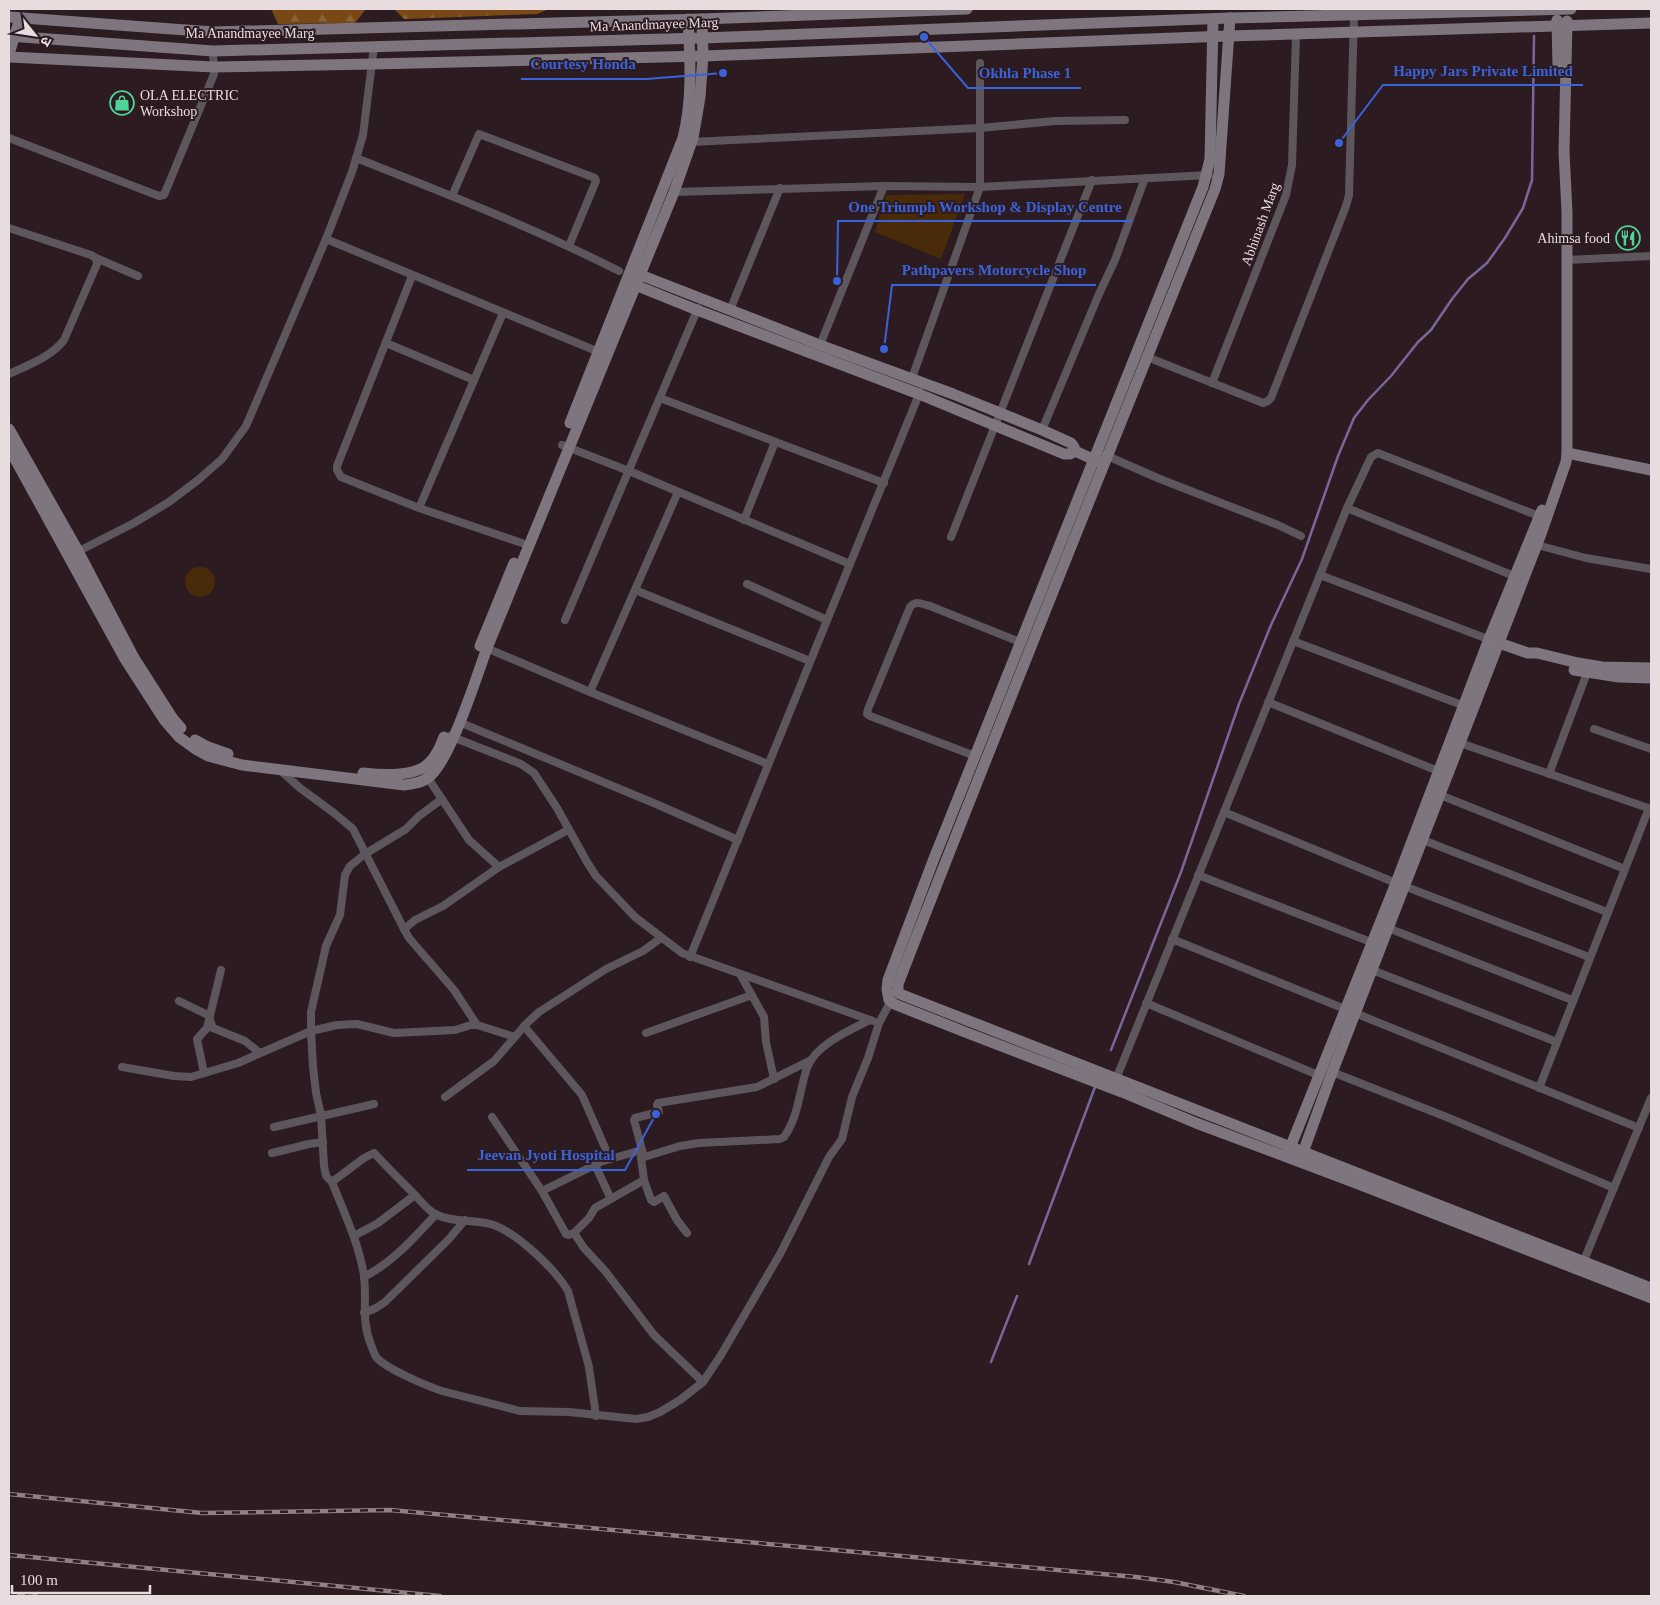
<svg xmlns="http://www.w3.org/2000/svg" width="1660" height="1605" font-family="'Times New Roman','Noto Sans Devanagari',serif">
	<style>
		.green { fill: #492a09 }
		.forest { fill: url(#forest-firs) }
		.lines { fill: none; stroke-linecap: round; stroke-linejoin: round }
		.stream { stroke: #78689a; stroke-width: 2.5 }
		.street { stroke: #5d575d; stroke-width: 8 }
		.secondary { stroke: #7e757f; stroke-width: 11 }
		.rail-casing { stroke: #8f8085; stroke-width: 4.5 }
		.rail { stroke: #2c1b21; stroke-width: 2.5; stroke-dasharray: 8; stroke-linecap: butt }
		.labels { text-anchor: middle; stroke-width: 4; stroke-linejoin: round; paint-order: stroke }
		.street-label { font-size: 14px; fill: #e8dcdf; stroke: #2c1b21 }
		.poi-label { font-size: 14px; fill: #e8dcdf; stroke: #2c1b21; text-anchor: start }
		.leader { fill: none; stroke: #3b63d9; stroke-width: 2 }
		.callout-dot { fill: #3b63d9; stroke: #2c1b21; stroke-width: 2 }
		.callout-label { font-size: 15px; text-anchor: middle; font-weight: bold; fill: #3b63d9; stroke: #2c1b21; stroke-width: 4; stroke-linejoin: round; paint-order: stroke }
	</style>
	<defs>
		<pattern id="forest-firs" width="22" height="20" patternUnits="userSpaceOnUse" patternTransform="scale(1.25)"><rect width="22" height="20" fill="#784816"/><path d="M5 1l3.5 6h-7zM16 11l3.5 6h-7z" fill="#8b6237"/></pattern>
	</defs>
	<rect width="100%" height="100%" fill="#2c1b21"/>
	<g class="green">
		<path d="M965 194 941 259 875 232 886 195Z"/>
		<circle cx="200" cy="582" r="15"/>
	</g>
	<g class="forest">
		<path d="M271 9H366L355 23 278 24Z"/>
		<path d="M394 9H549L537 14 404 19Z"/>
	</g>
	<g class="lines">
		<g class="stream">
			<path d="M1111 1050 1181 872 1239 704 1271 625 1302 559 1338 456 1354 418 1368 400 1391 376 1418 342 1431 330 1452 299 1468 279 1487 263 1505 238 1523 208 1532 180 1534 36"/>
			<path d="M1029 1264 1095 1087"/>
			<path d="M991 1362 1017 1296"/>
		</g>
		<g class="street">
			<path d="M9 138 159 196 164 195 214 74 213 51"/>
			<path d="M691 142 980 128 1055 121 1125 120"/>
			<path d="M356 158C445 193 534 228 619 271"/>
			<path d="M674 192 884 186 980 187 1209 175"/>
			<path d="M452 196 479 134 595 178 596 181 569 246"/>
			<path d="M9 228 91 255 96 258 97 264 64 340C51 357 28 365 9 374"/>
			<path d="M326 239 599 352"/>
			<path d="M96 258 138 276"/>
			<path d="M1566 260 1651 256"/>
			<path d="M412 276 337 466V470L341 477 419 508 522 543"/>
			<path d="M730 310 780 188"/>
			<path d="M386 343 474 380"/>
			<path d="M820 345 884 186"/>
			<path d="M1147 357 1263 403 1268 401 1271 398 1346 206 1349 195 1354 15"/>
			<path d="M912 378 980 187V63"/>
			<path d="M1212 383 1286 195 1292 165 1296 35"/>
			<path d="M660 398 884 483"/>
			<path d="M1042 430 1099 294 1115 260 1145 178"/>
			<path d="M562 445 629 471 850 564"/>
			<path d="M1105 455 1160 479 1278 525 1301 536"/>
			<path d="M419 508 503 313"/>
			<path d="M1347 508 1519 578"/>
			<path d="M744 520 775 442"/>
			<path d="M951 537 1092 180"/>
			<path d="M1537 545 1586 558 1651 569"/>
			<path d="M75 553 134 523 169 502 198 480 222 459 246 426 326 239 352 172 363 135 374 46"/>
			<path d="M1320 575 1493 641"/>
			<path d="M747 584 827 620"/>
			<path d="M635 590 810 661"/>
			<path d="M565 620 698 308"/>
			<path d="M1293 641 1467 707"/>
			<path d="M484 647 590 692 768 764"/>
			<path d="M590 692 678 492"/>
			<path d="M1268 702 1443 773"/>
			<path d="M459 722 656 804 738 840"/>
			<path d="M1594 729 1651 749"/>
			<path d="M450 736 521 764 534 773 557 808 587 862 596 876 635 917 682 953 873 1021"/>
			<path d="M1460 743 1651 809"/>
			<path d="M975 756 870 716 867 714 868 709 910 607C916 600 921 604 930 606L1020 642"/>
			<path d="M280 770 300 788 334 813 353 829 404 929 409 938 454 990 477 1025"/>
			<path d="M1549 774 1587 673"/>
			<path d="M426 775 469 840 499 867"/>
			<path d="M1440 795 1625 869"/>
			<path d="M442 799 419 816 406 829 365 854 350 866 345 875 340 915 326 946 311 1012V1031L313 1067 316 1093 321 1115 324 1166 326 1176 332 1182C344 1213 359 1243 364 1276 367 1300 361 1320 371 1345 373 1349 374 1355 377 1358 387 1369 427 1386 442 1391L520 1411 569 1412 636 1419 648 1417 660 1412 680 1400 703 1382 721 1355 780 1254 829 1157 842 1139 852 1097 868 1058 879 1023 892 999"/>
			<path d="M1224 812 1396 883 1589 957"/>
			<path d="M1423 840 1607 912"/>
			<path d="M1198 875 1376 944"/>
			<path d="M1388 928 1572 1000"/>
			<path d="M404 929 415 920 443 906 499 867 568 830"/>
			<path d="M1172 939 1639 1128"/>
			<path d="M690 957 920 392"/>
			<path d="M1372 970 1557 1042"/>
			<path d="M740 974 764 1017 766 1042 774 1079"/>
			<path d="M179 1001 208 1015 213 1028 245 1041 260 1053"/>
			<path d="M1146 1003 1318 1075"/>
			<path d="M524 1026 582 1095 610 1159"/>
			<path d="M646 1033 752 995"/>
			<path d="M122 1067 174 1076 191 1077 238 1063 311 1031 337 1025 357 1024 394 1033 455 1030 471 1025H477L515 1037"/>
			<path d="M1332 1072 1449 1118 1614 1188"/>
			<path d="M204 1073 197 1039 207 1028 221 970"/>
			<path d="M1116 1079 1347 508 1371 457 1378 453 1544 518"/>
			<path d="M1539 1088 1649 808"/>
			<path d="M445 1097 494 1061 527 1023 539 1012 606 969 643 951 661 938"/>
			<path d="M492 1117 542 1191 566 1234 568 1235 574 1233"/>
			<path d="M274 1127 374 1104"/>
			<path d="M272 1153 309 1144 323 1142"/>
			<path d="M644 1157 634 1120 635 1118 659 1112 657 1105 658 1103 757 1087 811 1060"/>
			<path d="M595 1165 611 1199"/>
			<path d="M644 1180 651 1200 654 1202 664 1196 677 1220 687 1233"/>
			<path d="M332 1182 364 1158 374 1153C387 1167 400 1180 414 1194 421 1201 428 1211 437 1215 452 1222 470 1220 486 1223 512 1227 555 1269 568 1291L589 1367 596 1416"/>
			<path d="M542 1191 603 1161 642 1150"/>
			<path d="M354 1236 378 1223 415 1195"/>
			<path d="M1582 1265 1651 1098"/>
			<path d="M364 1277C393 1262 414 1238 436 1214"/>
			<path d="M364 1313 376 1308 385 1302 449 1239 465 1220"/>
			<path d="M703 1382 654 1335 606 1272 584 1248 574 1233 589 1218 595 1208 644 1180 641 1158 680 1146 699 1143 780 1139 784 1137C799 1116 799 1091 807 1068 815 1045 850 1030 870 1020"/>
		</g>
		<g class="secondary">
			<path d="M9 17 213 32 702 19 967 9"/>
			<path d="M1230 18 1219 174 1215 189C1108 454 1001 718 898 984V992L900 994 1651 1288"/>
			<path d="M1213 19 1210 159 1203 187 933 861 888 980 887 989 889 1000 894 1004 970 1034 1122 1092 1196 1123 1356 1183 1651 1298"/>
			<path d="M1557 20 1558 67"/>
			<path d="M9 36 213 51 702 38 1230 18 1571 9"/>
			<path d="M9 54 20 18"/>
			<path d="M9 57 214 67 373 64 703 56 1228 36 1651 23"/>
			<path d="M633 272 820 345 953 394 1042 430 1071 443 1074 447 1075 451 1099 462"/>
			<path d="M630 283 697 310 919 394 1064 454H1070L1075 451"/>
			<path d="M570 423 683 138C693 98 690 59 688 19"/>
			<path d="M9 429 78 551 134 658 173 719 181 728"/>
			<path d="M9 448 125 659 165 721 179 737 197 750 208 756 242 765 404 785C412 784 422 783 429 777 451 759 476 678 487 648L674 192 693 138 700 97 703 56 702 19"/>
			<path d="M1567 453 1651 470"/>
			<path d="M1499 643 1528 653H1537L1578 663 1602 667 1651 668"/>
			<path d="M480 646 514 563"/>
			<path d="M1574 670 1619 677 1651 678"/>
			<path d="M195 740 208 747 228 754"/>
			<path d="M363 773C381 775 414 777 428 764 436 757 440 747 444 737"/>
			<path d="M1288 1153 1396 883 1489 639 1542 510"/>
			<path d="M1301 1158 1330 1078 1541 534 1566 462 1567 453V212L1564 152 1567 21"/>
		</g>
		<g class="rail-casing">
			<g id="rail">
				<path d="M9 1494 202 1513 390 1510 1136 1577 1174 1582 1244 1596"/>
				<path d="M9 1555 440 1596"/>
				<path d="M9 1594 36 1596"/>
			</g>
		</g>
		<use href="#rail" class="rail"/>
	</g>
	<defs>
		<g id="shop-ring" transform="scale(1.25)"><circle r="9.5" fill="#2c1b21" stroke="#50d398" stroke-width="1.5"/><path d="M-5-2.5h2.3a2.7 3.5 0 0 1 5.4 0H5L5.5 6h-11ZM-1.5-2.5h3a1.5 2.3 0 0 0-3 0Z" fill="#50d398"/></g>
		<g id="restaurant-ring" transform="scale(1.25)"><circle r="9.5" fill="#2c1b21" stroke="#50d398" stroke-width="1.5"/><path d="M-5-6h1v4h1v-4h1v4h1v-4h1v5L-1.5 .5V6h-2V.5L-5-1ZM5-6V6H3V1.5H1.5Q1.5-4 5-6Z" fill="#50d398"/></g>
	</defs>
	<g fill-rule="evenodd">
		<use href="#shop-ring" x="122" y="103"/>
		<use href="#restaurant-ring" x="1628" y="238"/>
	</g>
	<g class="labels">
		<g class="street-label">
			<text transform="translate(654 24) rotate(-2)" y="5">Ma Anandmayee Marg</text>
			<text x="250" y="38">Ma Anandmayee Marg</text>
			<text transform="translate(1260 224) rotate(-70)" y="5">Abhinash Marg</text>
		</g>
		<g class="poi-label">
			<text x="140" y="100">OLA ELECTRIC<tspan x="140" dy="16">Workshop</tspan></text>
			<text x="1610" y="243" text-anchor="end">Ahimsa food</text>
		</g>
	</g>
	<path class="leader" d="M723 73L646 79H521M1339 143L1383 85H1583M924 37L968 88H1081M837 281L838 221H1132M884 349L892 285H1096M656 1114L625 1170H467"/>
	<g class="callout-dot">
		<circle cx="723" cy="73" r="5"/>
		<circle cx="1339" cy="143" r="5"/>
		<circle cx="924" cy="37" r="5"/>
		<circle cx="837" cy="281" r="5"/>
		<circle cx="884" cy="349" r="5"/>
		<circle cx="656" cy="1114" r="5"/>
	</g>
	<g class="callout-label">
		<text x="583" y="69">Courtesy Honda</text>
		<text x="1483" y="76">Happy Jars Private Limited</text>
		<text x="1025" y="78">Okhla Phase 1</text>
		<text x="985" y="212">One Triumph Workshop &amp; Display Centre</text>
		<text x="994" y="275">Pathpavers Motorcycle Shop</text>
		<text x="546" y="1160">Jeevan Jyoti Hospital</text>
	</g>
	<rect width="1660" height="1605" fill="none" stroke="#e8dcdf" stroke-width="20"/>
	<g transform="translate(35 35) rotate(120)" stroke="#2c1b21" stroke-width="4" paint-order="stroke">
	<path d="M0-4L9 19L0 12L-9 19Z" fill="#e8dcdf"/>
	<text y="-8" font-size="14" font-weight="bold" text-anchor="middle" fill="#e8dcdf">उ</text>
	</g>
	<path d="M12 1585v8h138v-8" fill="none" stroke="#e8dcdf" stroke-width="2.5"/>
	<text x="20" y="1585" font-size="15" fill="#e8dcdf" stroke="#2c1b21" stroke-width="4" paint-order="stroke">100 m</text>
</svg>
